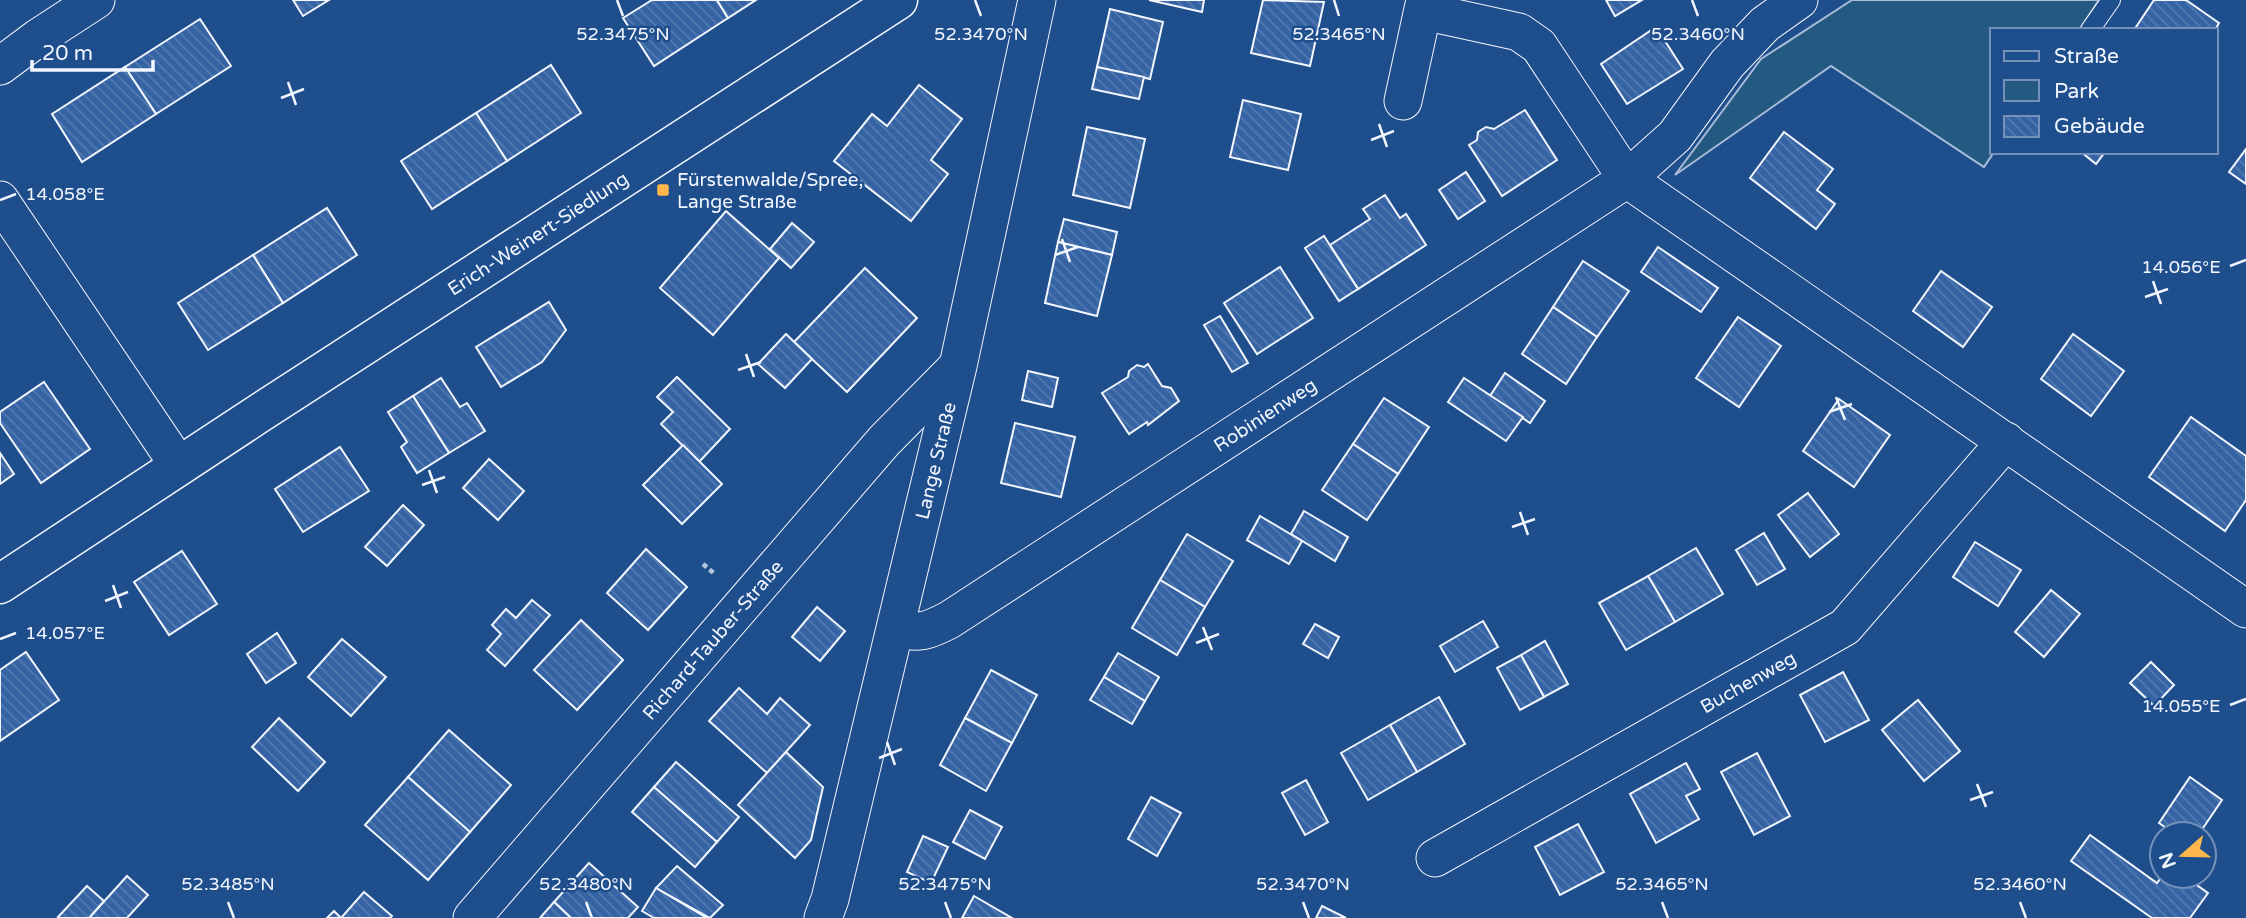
<svg xmlns="http://www.w3.org/2000/svg" width="2246" height="918" font-family="'Varela Round',sans-serif">
	<style>
		.green { fill: #245a82; stroke: #a8bbd7; stroke-width: 2 }
		.building { fill: url(#building-back-hatch); stroke: #f2f6ff; stroke-width: 2 }
		.lines { fill: none; stroke-linecap: round; stroke-linejoin: round }
		.lane-casing { stroke: #f2f6ff; stroke-width: 20 }
		.street-casing { stroke: #f2f6ff; stroke-width: 39 }
		.secondary-casing { stroke: #f2f6ff; stroke-width: 41 }
		.path { stroke: #b3c4dc; stroke-width: 4.5; stroke-dasharray: 5 3.5; stroke-linecap: butt }
		.lane { stroke: #1f4e8c; stroke-width: 18 }
		.street { stroke: #1f4e8c; stroke-width: 37 }
		.secondary { stroke: #1f4e8c; stroke-width: 38 }
		.ticks { fill: none; stroke: #f2f6ff; stroke-width: 2.5 }
		.poi-dot { fill: #ffb74d; stroke: #1f4e8c; stroke-width: 2.5 }
		.labels { text-anchor: middle; stroke-width: 5; stroke-linejoin: round; paint-order: stroke }
		.poi-label { font-size: 19px; fill: #f2f6ff; stroke: #1f4e8c; text-anchor: start }
		.street-label { font-size: 19px; fill: #f2f6ff; stroke: #1f4e8c }
		.ticks-label { font-size: 18px; text-anchor: middle; fill: #f2f6ff; stroke: #1f4e8c; stroke-width: 5; stroke-linejoin: round; paint-order: stroke }
	</style>
	<defs>
		<pattern id="building-back-hatch" width="6" height="6" patternUnits="userSpaceOnUse" patternTransform="scale(1.75)"><rect width="6" height="6" fill="#3563a3"/><path d="M-1 5l2 2M0 0l6 6M5-1l2 2" fill="none" stroke="#537ab1"/></pattern>
	</defs>
	<rect width="100%" height="100%" fill="#1f4e8c"/>
	<path class="green" d="M1852 0H2099L2079 30H1992V152H1994L1984 167 1831 66 1675 175 1761 59Z"/>
	<g class="building">
		<path d="M293 0H329L303 16Z"/>
		<path d="M652 0H717L728 18 654 66 623 18Z"/>
		<path d="M717 0H756L728 18Z"/>
		<path d="M1149 0H1204L1202 12Z"/>
		<path d="M1263 0 1324 2 1310 66 1251 53Z"/>
		<path d="M1606 0H1642L1615 16Z"/>
		<path d="M2154 0H2186L2219 23 2215 30H2134Z"/>
		<path d="M1110 9 1163 22 1150 79 1097 67Z"/>
		<path d="M200 19 231 66 156 114 125 67Z"/>
		<path d="M1656 27 1683 69 1627 104 1601 64Z"/>
		<path d="M551 65 581 113 507 161 476 113Z"/>
		<path d="M125 67 156 114 82 162 52 114Z"/>
		<path d="M1097 67 1144 77 1139 99 1092 89Z"/>
		<path d="M919 85 962 119 931 160 948 174 911 221 834 161 872 114 887 126Z"/>
		<path d="M1243 100 1301 114 1288 170 1230 157Z"/>
		<path d="M1525 110 1557 160 1502 196 1469 145 1477 140 1478 132 1486 127 1494 129Z"/>
		<path d="M476 113 507 161 432 209 401 161Z"/>
		<path d="M1087 127 1145 139 1130 208 1073 195Z"/>
		<path d="M1784 132 1833 169 1817 190 1835 204 1816 229 1750 178Z"/>
		<path d="M2246 149V184L2229 172Z"/>
		<path d="M2081 152H2105L2096 164Z"/>
		<path d="M1466 172 1485 201 1458 219 1439 190Z"/>
		<path d="M1385 195 1400 218 1406 214 1426 245 1358 289 1330 245 1370 219 1363 209Z"/>
		<path d="M327 208 357 255 283 303 253 255Z"/>
		<path d="M726 211 779 258 713 335 660 288Z"/>
		<path d="M1064 219 1117 232 1112 255 1058 242Z"/>
		<path d="M792 223 814 242 791 268 770 249Z"/>
		<path d="M1324 236 1358 289 1339 301 1305 248Z"/>
		<path d="M1058 242 1112 255 1097 316 1045 303Z"/>
		<path d="M1658 247 1718 288 1701 312 1641 272Z"/>
		<path d="M253 255 283 303 208 350 178 303Z"/>
		<path d="M1583 261 1629 291 1597 337 1553 307Z"/>
		<path d="M1280 267 1313 318 1257 354 1224 303Z"/>
		<path d="M865 268 917 318 847 392 794 342Z"/>
		<path d="M1941 271 1992 307 1963 347 1913 311Z"/>
		<path d="M549 302 566 330 542 362 501 387 476 347Z"/>
		<path d="M1553 307 1597 337 1566 384 1522 354Z"/>
		<path d="M1220 316 1248 363 1232 372 1204 325Z"/>
		<path d="M1738 317 1781 346 1739 407 1696 378Z"/>
		<path d="M786 334 812 359 785 388 758 364Z"/>
		<path d="M2073 334 2124 371 2091 416 2041 379Z"/>
		<path d="M1148 364 1162 386 1171 388 1179 401 1148 425 1147 422 1129 434 1102 393 1128 377 1129 371 1137 365 1144 367Z"/>
		<path d="M1028 371 1058 378 1052 407 1022 400Z"/>
		<path d="M1505 373 1545 401 1530 423 1490 396Z"/>
		<path d="M677 377 730 429 699 462 661 424 673 412 657 397Z"/>
		<path d="M441 378 460 407 467 403 485 431 449 453 413 396Z"/>
		<path d="M1464 378 1523 417 1506 441 1448 402Z"/>
		<path d="M44 382 90 449 41 483 0 423V412Z"/>
		<path d="M413 396 449 453 417 473 401 447 407 442 388 412Z"/>
		<path d="M1384 398 1429 427 1398 474 1353 444Z"/>
		<path d="M1839 399 1890 435 1854 487 1803 451Z"/>
		<path d="M2191 417 2246 456V500L2225 531 2149 477Z"/>
		<path d="M1015 423 1075 437 1061 497 1001 483Z"/>
		<path d="M1353 444 1398 474 1367 520 1322 490Z"/>
		<path d="M683 445 722 484 682 524 643 485Z"/>
		<path d="M340 447 369 491 303 532 275 489Z"/>
		<path d="M0 453 14 474 0 484Z"/>
		<path d="M489 459 524 491 498 520 463 488Z"/>
		<path d="M1808 493 1839 534 1810 557 1778 515Z"/>
		<path d="M403 505 424 525 387 566 365 547Z"/>
		<path d="M1304 511 1348 537 1335 561 1291 534Z"/>
		<path d="M1260 516 1302 541 1289 564 1247 540Z"/>
		<path d="M1764 533 1785 569 1757 585 1736 550Z"/>
		<path d="M1187 534 1233 561 1205 607 1160 580Z"/>
		<path d="M1975 542 2021 570 1998 606 1953 577Z"/>
		<path d="M1696 548 1723 594 1675 622 1648 576Z"/>
		<path d="M646 549 687 587 648 630 607 593Z"/>
		<path d="M182 551 217 604 169 635 134 582Z"/>
		<path d="M1648 576 1675 622 1626 650 1599 603Z"/>
		<path d="M1160 580 1205 607 1177 655 1132 628Z"/>
		<path d="M2051 590 2080 614 2044 657 2015 632Z"/>
		<path d="M532 600 550 615 505 666 487 650 501 634 492 625 506 609 516 618Z"/>
		<path d="M817 607 845 631 820 661 792 637Z"/>
		<path d="M581 620 623 660 577 710 534 670Z"/>
		<path d="M1483 621 1498 647 1455 672 1440 646Z"/>
		<path d="M1315 624 1339 637 1328 658 1303 644Z"/>
		<path d="M277 633 296 663 266 683 247 654Z"/>
		<path d="M342 639 386 677 351 716 308 677Z"/>
		<path d="M1545 641 1568 684 1544 697 1521 655Z"/>
		<path d="M26 652 59 700 0 741V670Z"/>
		<path d="M1118 653 1159 677 1145 701 1104 677Z"/>
		<path d="M1521 655 1544 697 1520 710 1497 668Z"/>
		<path d="M2151 662 2174 685 2154 706 2130 683Z"/>
		<path d="M991 670 1037 695 1012 743 965 718Z"/>
		<path d="M1843 672 1869 720 1825 742 1800 695Z"/>
		<path d="M1104 677 1145 701 1132 724 1090 700Z"/>
		<path d="M739 688 767 714 780 698 810 725 767 773 709 721Z"/>
		<path d="M1439 697 1465 744 1417 772 1390 725Z"/>
		<path d="M1918 700 1960 751 1924 781 1882 730Z"/>
		<path d="M279 718 325 762 298 791 252 747Z"/>
		<path d="M965 718 1012 743 986 791 940 765Z"/>
		<path d="M1390 725 1417 772 1368 800 1341 753Z"/>
		<path d="M449 730 511 785 470 832 408 777Z"/>
		<path d="M786 752 823 787 811 840 795 858 738 805Z"/>
		<path d="M1757 753 1790 816 1754 835 1721 772Z"/>
		<path d="M676 762 739 817 717 842 654 787Z"/>
		<path d="M1686 763 1700 789 1686 796 1699 819 1656 843 1630 794Z"/>
		<path d="M408 777 470 832 428 880 365 825Z"/>
		<path d="M2190 777 2222 800 2199 834H2175L2159 823Z"/>
		<path d="M1306 780 1328 822 1305 835 1282 793Z"/>
		<path d="M654 787 717 842 695 867 632 812Z"/>
		<path d="M1151 797 1181 813 1157 856 1128 839Z"/>
		<path d="M970 810 1002 827 985 859 953 842Z"/>
		<path d="M1578 824 1604 872 1560 895 1535 847Z"/>
		<path d="M2090 835 2157 883 2162 876H2184L2208 893 2190 918H2152L2071 861Z"/>
		<path d="M923 836 948 847 931 883 907 872Z"/>
		<path d="M589 863 638 907 628 918H571L554 902Z"/>
		<path d="M677 866 723 905 710 918 656 888Z"/>
		<path d="M127 876 148 895 127 918H89Z"/>
		<path d="M87 886 104 901 89 918H60L58 917Z"/>
		<path d="M656 888 707 918H654L642 911Z"/>
		<path d="M364 892 392 916 390 918H341Z"/>
		<path d="M974 896 1012 918H962Z"/>
		<path d="M554 902 571 918H540Z"/>
		<path d="M1322 906 1346 918H1316Z"/>
		<path d="M334 911 341 918H342H327Z"/>
	</g>
	<g class="lines">
		<g class="lane-casing">
			<path id="lane" d="M2090 30 2111 0"/>
		</g>
		<g class="street-casing">
			<g id="street">
				<path d="M1423 11 1519 32 1539 46 1627 179 2246 609"/>
				<path d="M0 66 39 37 96 0"/>
				<path d="M1403 101 1425 0"/>
				<path d="M0 200 179 466"/>
				<path id="s1" d="M896 629C919 634 928 631 949 620L1627 179 1675 136 1727 64 1765 24 1799 0"/>
				<path id="s2" d="M1435 858 1845 627 2006 441"/>
				<path id="s3" d="M472 918 884 441 957 367"/>
				<path id="s4" d="M823 918 830 899 958 366 1037 0"/>
			</g>
		</g>
		<g class="secondary-casing">
			<g id="secondary">
				<path id="s5" d="M0 584 255 416 898 0"/>
			</g>
		</g>
		<path class="path" d="M703 564 716 575"/>
		<use href="#lane" class="lane"/>
		<use href="#street" class="street"/>
		<use href="#secondary" class="secondary"/>
	</g>
	<path class="ticks" d="M617 0 623 16M975 0 981 16M1334 0 1339 16M1692 0 1698 16M288 82 296 105M281 98 304 89M1379 124 1387 147M1371 140 1394 131M0 200 16 194M1062 239 1070 262M1055 255 1078 247M2230 266 2246 260M2153 281 2161 304M2145 297 2168 289M746 354 754 377M738 370 761 362M1836 397 1845 420M1829 412 1852 404M429 470 437 493M422 485 445 477M1520 512 1528 535M1512 527 1535 519M113 585 121 608M105 601 128 592M1203 627 1212 650M0 639 16 633M1196 643 1219 634M2230 705 2246 699M887 742 895 765M879 758 902 749M1977 784 1986 807M1970 800 1993 792M228 902 234 918M586 902 592 918M945 902 951 918M1303 902 1309 918M1662 902 1668 918M2020 902 2026 918"/>
	<rect class="poi-dot" x="656" y="183" width="14" height="14" rx="3.5"/>
	<g class="labels">
		<g class="poi-label">
			<text x="677" y="186">Fürstenwalde/Spree,<tspan x="677" dy="22">Lange Straße</tspan></text>
		</g>
		<g class="street-label">
			<text dy="7" stroke="none"><textPath href="#s5" startOffset="642">Erich-Weinert-Siedlung</textPath></text>
			<text dy="7" stroke="none"><textPath href="#s1" startOffset="432">Robinienweg</textPath></text>
			<text dy="7" stroke="none"><textPath href="#s4" startOffset="471">Lange Straße</textPath></text>
			<text dy="7" stroke="none"><textPath href="#s3" startOffset="368">Richard-Tauber-Straße</textPath></text>
			<text dy="7" stroke="none"><textPath href="#s2" startOffset="359">Buchenweg</textPath></text>
		</g>
	</g>
	<g class="ticks-label">
		<text x="623" y="40">52.3475°N</text>
		<text x="981" y="40">52.3470°N</text>
		<text x="1339" y="40">52.3465°N</text>
		<text x="1698" y="40">52.3460°N</text>
		<text x="65" y="200">14.058°E</text>
		<text x="2181" y="273">14.056°E</text>
		<text x="65" y="639">14.057°E</text>
		<text x="2181" y="712">14.055°E</text>
		<text x="228" y="890">52.3485°N</text>
		<text x="586" y="890">52.3480°N</text>
		<text x="945" y="890">52.3475°N</text>
		<text x="1303" y="890">52.3470°N</text>
		<text x="1662" y="890">52.3465°N</text>
		<text x="2020" y="890">52.3460°N</text>
	</g>
	<rect x="1990" y="28" width="228" height="126" fill="#1f4e8c" stroke="#7391ba" stroke-width="2"/>
	<rect x="2004" y="51" width="35" height="10" fill="#1f4e8c" stroke="#7391ba" stroke-width="2"/>
	<text x="2054" y="63" font-size="21" fill="#f2f6ff">Straße</text>
	<rect x="2004" y="80" width="35" height="21" fill="#245a82" stroke="#7391ba" stroke-width="2"/>
	<text x="2054" y="98" font-size="21" fill="#f2f6ff">Park</text>
	<rect x="2004" y="116" width="35" height="21" fill="url(#building-back-hatch)" stroke="#7391ba" stroke-width="2"/>
	<text x="2054" y="133" font-size="21" fill="#f2f6ff">Gebäude</text>
	<g transform="translate(2183 855) rotate(250)"><circle r="33" fill="#1f4e8c" stroke="#7391ba" stroke-width="2"/>
	<path d="M0-5L12 26L0 18L-12 26Z" fill="#ffb74d"/>
	<text y="-10" font-size="19" font-weight="bold" text-anchor="middle" fill="#f2f6ff">N</text>
	</g>
	<path d="M32 60v10h121v-10" fill="none" stroke="#f2f6ff" stroke-width="3.5"/>
	<text x="42" y="60" font-size="21" fill="#f2f6ff" stroke="#1f4e8c" stroke-width="5" paint-order="stroke">20 m</text>
</svg>
